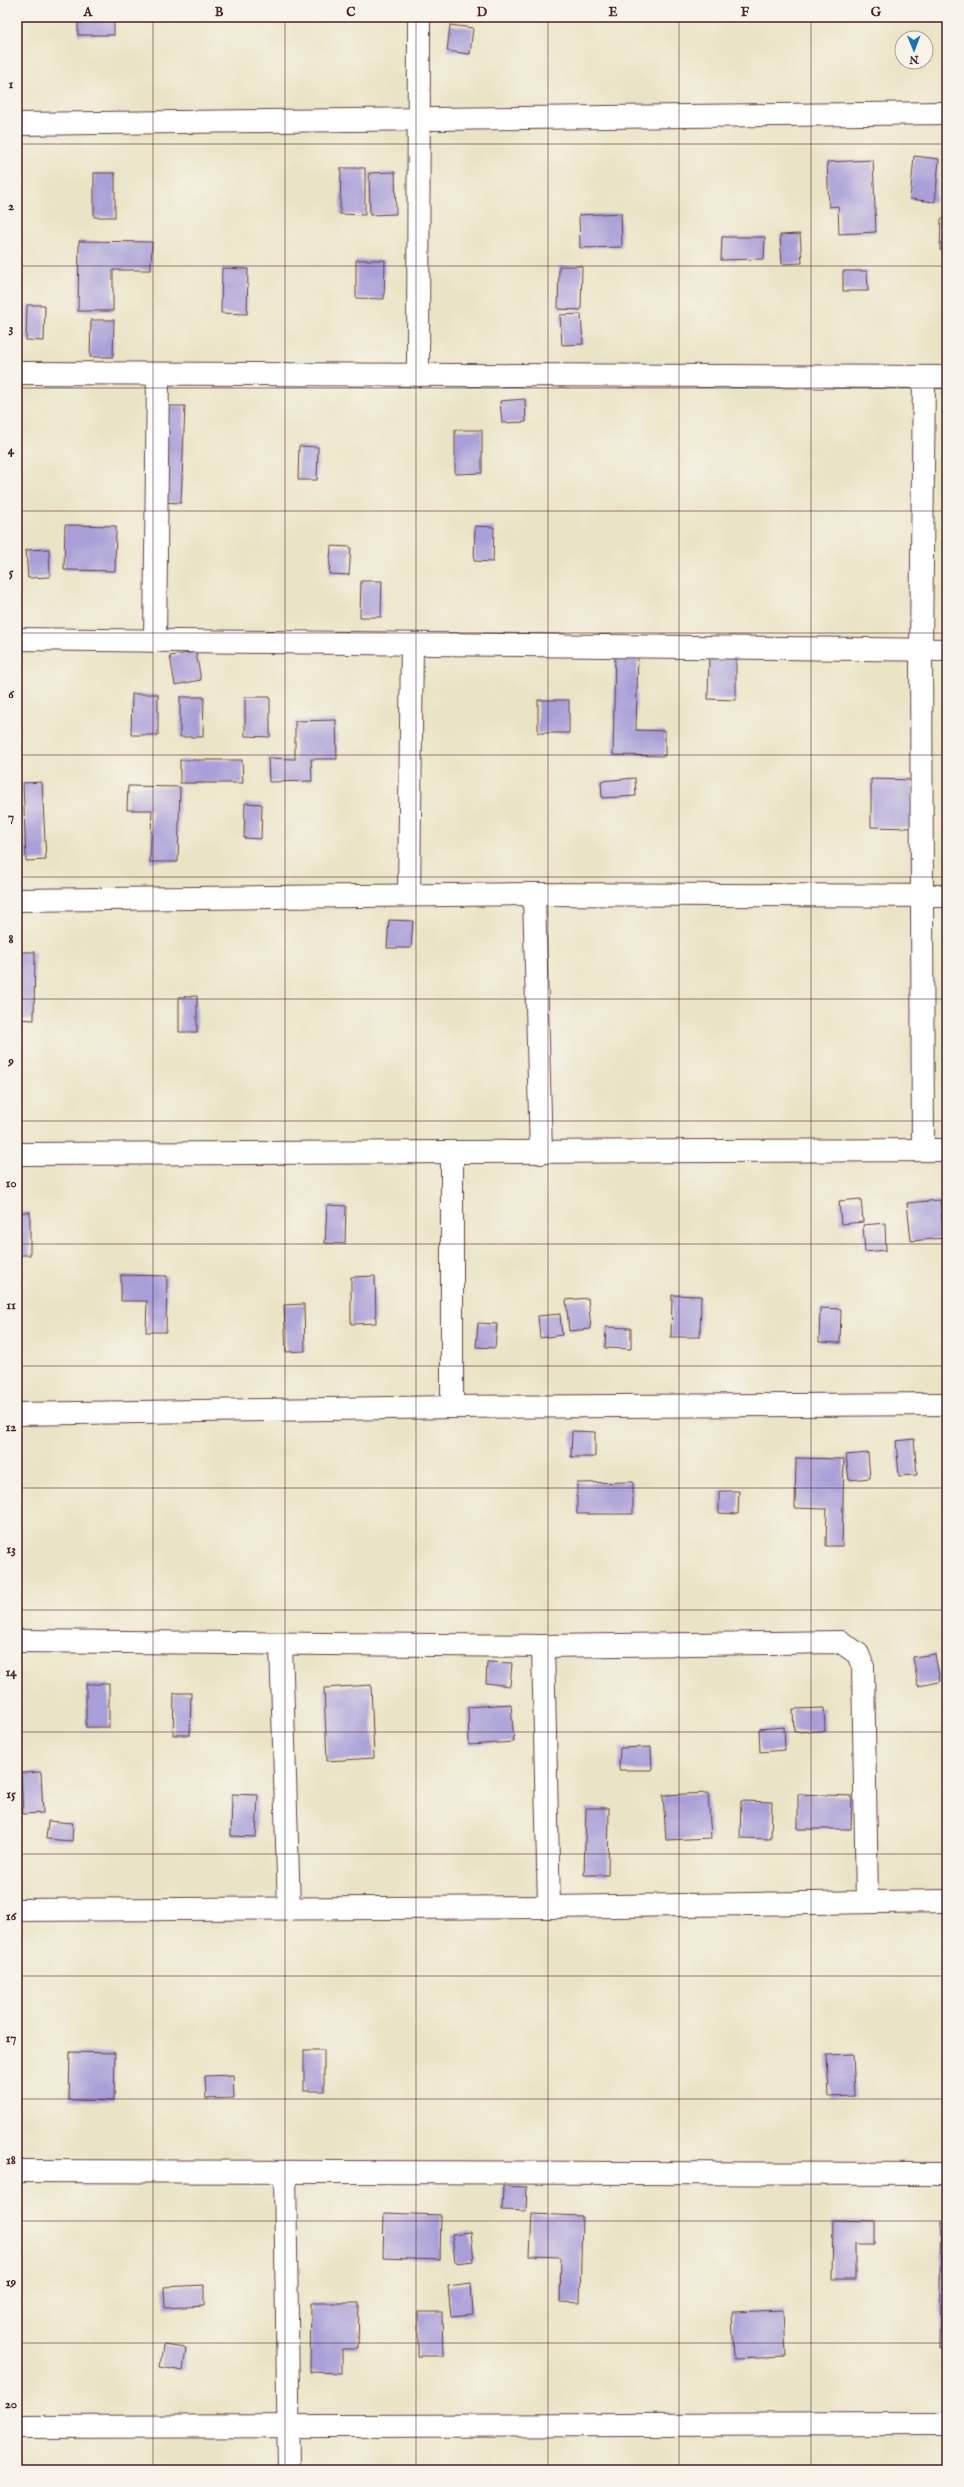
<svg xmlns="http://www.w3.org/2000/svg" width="964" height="2487" font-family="'IM FELL English',serif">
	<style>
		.building { fill: #a89fd8 }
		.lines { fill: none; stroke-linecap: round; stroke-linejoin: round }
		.minor-casing { stroke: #623d42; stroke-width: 24 }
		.minor { stroke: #fff; stroke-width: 22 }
		.grid { fill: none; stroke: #4a1f2b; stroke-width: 1; stroke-opacity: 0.55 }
		.neatline { fill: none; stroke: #4a1f2b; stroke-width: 1.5 }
		.grid-label { font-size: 13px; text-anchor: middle; font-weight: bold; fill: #4a1f2b }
	</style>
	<rect width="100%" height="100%" fill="#f7f3e8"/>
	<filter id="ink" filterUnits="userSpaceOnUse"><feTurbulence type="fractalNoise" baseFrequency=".025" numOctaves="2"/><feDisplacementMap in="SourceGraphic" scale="8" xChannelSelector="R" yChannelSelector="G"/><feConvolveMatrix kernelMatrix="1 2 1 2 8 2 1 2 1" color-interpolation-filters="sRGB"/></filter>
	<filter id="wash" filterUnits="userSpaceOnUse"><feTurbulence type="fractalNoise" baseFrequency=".012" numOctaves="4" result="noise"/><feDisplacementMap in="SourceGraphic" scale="16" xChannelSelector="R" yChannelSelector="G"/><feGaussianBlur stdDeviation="0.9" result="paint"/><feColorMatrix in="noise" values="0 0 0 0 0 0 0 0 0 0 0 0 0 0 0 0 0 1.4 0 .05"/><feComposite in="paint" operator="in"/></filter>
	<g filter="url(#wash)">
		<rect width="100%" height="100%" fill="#eae4c6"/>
		<g id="blocks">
			<g class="building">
				<rect x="78" y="17" width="36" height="18"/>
				<path d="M450 25 473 28 470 54 447 51Z"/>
				<path d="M914 156 939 159 935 202 910 199Z"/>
				<path d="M873 160 876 232 839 234 838 206 829 207 827 162Z"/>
				<path d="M341 168H365V215L340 214Z"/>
				<path d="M395 172 396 214 370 215 369 173Z"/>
				<rect x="94" y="173" width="21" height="44"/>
				<path d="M621 213 622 247 580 248 579 215Z"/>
				<path d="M941 219H947V250H940Z"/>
				<path d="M800 234 802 263 782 264 780 235Z"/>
				<path d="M722 237H765L764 259 721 260Z"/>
				<path d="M79 241 152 242 151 270H113V311H78Z"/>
				<path d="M356 260H385L384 299 356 298Z"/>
				<path d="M559 266H582L581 310 558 309Z"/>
				<path d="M222 268 248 269 247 314 221 313Z"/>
				<path d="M843 271H867L868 291H843Z"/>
				<path d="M27 305H45L44 341 26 340Z"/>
				<path d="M581 314 583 344 562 345 560 315Z"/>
				<path d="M91 320H114L113 357H90Z"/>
				<path d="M525 399 526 422 502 423 500 401Z"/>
				<path d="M161 406H185L181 503 158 502Z"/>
				<path d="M455 430H482V473L455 474Z"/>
				<path d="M299 446 318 447 317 480H298Z"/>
				<path d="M65 525 116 526 115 571 64 570Z"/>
				<path d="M475 526 494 527 493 562 474 561Z"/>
				<path d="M331 546 351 547 349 575 329 574Z"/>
				<path d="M49 549 50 577 28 578 26 550Z"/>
				<path d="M361 581H382L381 617H360Z"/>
				<path d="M196 652 201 680 175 685 170 656Z"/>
				<path d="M615 652 638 653 636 730 665 731V756L613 755Z"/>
				<path d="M709 654H736V700L708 699Z"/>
				<path d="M132 694H158V735H131Z"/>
				<path d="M180 697H204L203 737H180Z"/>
				<path d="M245 697H270V737L245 736Z"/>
				<rect x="538" y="700" width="31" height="33"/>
				<path d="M336 720 337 759H311L312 781 269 782 268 758 295 759V721Z"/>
				<path d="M180 760H242L243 783H180Z"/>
				<path d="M635 778 636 796 602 798 601 781Z"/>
				<path d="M871 779 913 780 912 828 871 827Z"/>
				<path d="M42 782 46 860 26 861 23 783Z"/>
				<path d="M128 786 180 787 178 862H150L152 810H127Z"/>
				<path d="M245 803 262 804 261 839 244 838Z"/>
				<path d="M389 920 413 921 411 948H387Z"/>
				<path d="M17 952H35L34 1020 17 1019Z"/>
				<path d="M197 996V1032H179V997Z"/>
				<path d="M861 1199 863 1222 841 1224 839 1201Z"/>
				<path d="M940 1200 944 1238 911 1241 907 1203Z"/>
				<path d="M327 1205 346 1206 345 1244 325 1243Z"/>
				<rect x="17" y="1212" width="13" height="43"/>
				<path d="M885 1223 886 1250 865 1252 863 1225Z"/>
				<path d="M121 1275 167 1276 166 1332H146L147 1301H121Z"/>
				<path d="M375 1276 376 1323 351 1324V1277Z"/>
				<path d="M672 1295 701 1296 700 1337H671Z"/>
				<path d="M588 1298 591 1329 569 1331 566 1300Z"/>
				<path d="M304 1304 305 1351 286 1352 284 1305Z"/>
				<path d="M820 1308 841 1309 840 1343 819 1342Z"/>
				<path d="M560 1314 562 1335 540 1338 538 1316Z"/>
				<path d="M478 1323 497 1324 495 1348 476 1347Z"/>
				<path d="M606 1327 631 1328V1349L605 1348Z"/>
				<path d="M572 1431 595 1432V1457H571Z"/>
				<path d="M914 1439 917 1475 899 1476 896 1441Z"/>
				<path d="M868 1453 870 1478 849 1480 846 1455Z"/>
				<path d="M796 1458 844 1459 842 1546H826L827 1509 795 1508Z"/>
				<path d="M633 1482V1514H577V1483Z"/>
				<path d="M719 1491H739L738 1514 719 1513Z"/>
				<path d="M935 1654 940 1682 918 1686 913 1657Z"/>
				<path d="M487 1662 512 1663 510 1686 486 1683Z"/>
				<rect x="86" y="1684" width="23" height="43"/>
				<path d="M371 1685 374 1758 327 1761 324 1688Z"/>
				<path d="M174 1693H191L190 1735H173Z"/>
				<path d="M511 1704 514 1742 469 1745 468 1707Z"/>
				<path d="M824 1708 825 1731 794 1732 793 1709Z"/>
				<path d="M784 1727 785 1750 760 1752 759 1729Z"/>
				<path d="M651 1747 652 1770H619L620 1748Z"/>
				<path d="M41 1772 43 1813 23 1814 21 1773Z"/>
				<path d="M708 1793 711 1838 666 1840 663 1795Z"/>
				<path d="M232 1794 258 1795 256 1837 231 1836Z"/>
				<path d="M798 1794 852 1796 851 1829H798Z"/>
				<path d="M741 1801 772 1802 771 1839 740 1838Z"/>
				<path d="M586 1808H609L608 1875H584Z"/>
				<path d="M48 1821 73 1823 72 1841 46 1839Z"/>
				<rect x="304" y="2050" width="20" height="41"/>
				<path d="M70 2052 115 2053 114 2101 69 2100Z"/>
				<path d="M853 2054 855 2096 829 2097 827 2055Z"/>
				<path d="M233 2075 234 2098 206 2099 205 2076Z"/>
				<path d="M503 2186 527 2187 526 2211 502 2210Z"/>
				<path d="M384 2213 441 2215 440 2260 383 2258Z"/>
				<path d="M532 2214 582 2216 580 2303 560 2302 561 2257 530 2256Z"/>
				<path d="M833 2220 875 2221V2244H855V2279H832Z"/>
				<path d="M942 2222H947V2348H940Z"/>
				<path d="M471 2232 474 2261 455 2263 452 2234Z"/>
				<path d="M471 2283 473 2314 451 2316 448 2286Z"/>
				<path d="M204 2285V2306L165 2308 164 2287Z"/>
				<path d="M311 2303H359L358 2349H342V2373L310 2372Z"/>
				<path d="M784 2310 786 2357 734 2359 732 2312Z"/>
				<path d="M418 2312H442L443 2356H418Z"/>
				<path d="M163 2345 186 2348 183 2371 160 2367Z"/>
			</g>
		</g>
	</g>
	<g filter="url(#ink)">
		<use href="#blocks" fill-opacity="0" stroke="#623d42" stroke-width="1"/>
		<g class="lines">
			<g class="minor-casing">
				<g id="minor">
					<path d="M17 124 947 113"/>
					<path d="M17 373 947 377"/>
					<path d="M418 375 419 17"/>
					<path d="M17 639 947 650"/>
					<path d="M155 641 158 374"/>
					<path d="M534 894 541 1153"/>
					<path d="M409 895 412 644"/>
					<path d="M17 900 534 894 947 896"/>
					<path d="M923 1150 921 650 924 377"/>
					<path d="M17 1154 947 1150"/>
					<path d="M452 1407V1152"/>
					<path d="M17 1414 452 1407 947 1404"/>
					<path d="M17 1641 543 1646 841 1642 858 1654 863 1667 867 1901"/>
					<path d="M281 1644 289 1909"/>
					<path d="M543 1646 549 1907"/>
					<path d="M17 1910 549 1907 947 1901"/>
					<path d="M17 2171 947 2174"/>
					<path d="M285 2172 289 2470"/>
					<path d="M17 2427 947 2424"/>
				</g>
			</g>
			<use href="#minor" class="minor"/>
		</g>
	</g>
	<path class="grid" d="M153 17V2470M285 17V2470M416 17V2470M548 17V2470M679 17V2470M811 17V2470M17 144H947M17 266H947M17 388H947M17 511H947M17 633H947M17 755H947M17 877H947M17 999H947M17 1121H947M17 1244H947M17 1366H947M17 1488H947M17 1610H947M17 1732H947M17 1854H947M17 1976H947M17 2099H947M17 2221H947M17 2343H947"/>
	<rect width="964" height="2487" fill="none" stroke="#f7f3e8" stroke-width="44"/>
	<g transform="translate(914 50) rotate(179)"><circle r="19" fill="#f7f3e8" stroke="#b29e9c"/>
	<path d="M0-3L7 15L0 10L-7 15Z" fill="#1f6fb2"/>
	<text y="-6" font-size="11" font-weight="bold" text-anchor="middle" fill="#4a1f2b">N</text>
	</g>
	<rect x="22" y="22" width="920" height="2443" class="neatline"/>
	<g class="grid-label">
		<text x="88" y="16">A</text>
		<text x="219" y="16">B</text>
		<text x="351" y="16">C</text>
		<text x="482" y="16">D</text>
		<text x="613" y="16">E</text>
		<text x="745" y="16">F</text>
		<text x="876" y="16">G</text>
		<text x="11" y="88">1</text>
		<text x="11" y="210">2</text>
		<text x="11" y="332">3</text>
		<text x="11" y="454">4</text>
		<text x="11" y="576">5</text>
		<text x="11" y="698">6</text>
		<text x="11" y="821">7</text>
		<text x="11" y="943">8</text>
		<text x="11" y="1065">9</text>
		<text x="11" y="1187">10</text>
		<text x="11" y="1309">11</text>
		<text x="11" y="1431">12</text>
		<text x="11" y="1553">13</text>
		<text x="11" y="1676">14</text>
		<text x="11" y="1798">15</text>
		<text x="11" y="1920">16</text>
		<text x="11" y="2042">17</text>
		<text x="11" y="2164">18</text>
		<text x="11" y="2286">19</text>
		<text x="11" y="2408">20</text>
	</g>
</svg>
